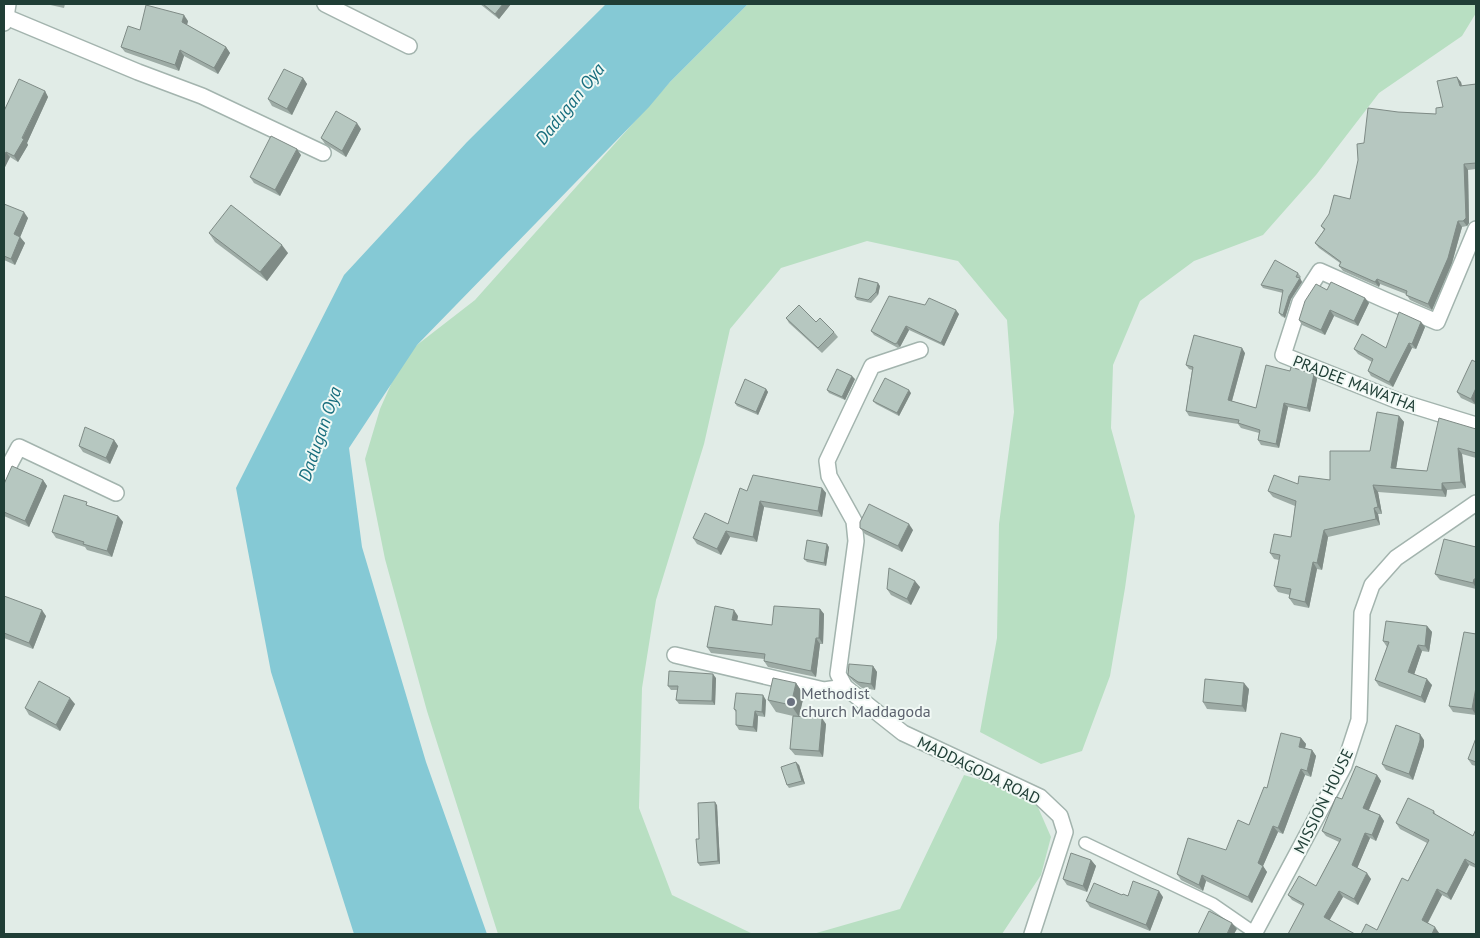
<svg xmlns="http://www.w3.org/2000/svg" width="1480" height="938" font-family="'PT Sans',sans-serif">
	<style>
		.green { fill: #b8dfc2 }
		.water { fill: #85c9d5 }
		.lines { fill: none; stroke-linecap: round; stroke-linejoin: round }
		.service-casing { stroke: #a3b4ae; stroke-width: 14 }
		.minor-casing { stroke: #a3b4ae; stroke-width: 18 }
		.tertiary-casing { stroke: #a3b4ae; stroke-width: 18 }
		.service { stroke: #fff; stroke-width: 11 }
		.minor { stroke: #fff; stroke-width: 15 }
		.tertiary { stroke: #fff; stroke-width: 15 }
		.wall { fill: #9daba5 }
		.shaded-wall { fill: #7f8b86 }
		.building { fill: #b6c7c0; stroke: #7f8b86 }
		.worship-dot { fill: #6b7280; stroke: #f1f9f5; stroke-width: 2 }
		.labels { text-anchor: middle; stroke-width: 4; stroke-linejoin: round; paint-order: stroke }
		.street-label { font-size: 16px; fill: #203e36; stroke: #f1f9f5 }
		.worship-label { font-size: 16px; fill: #5b616d; stroke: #f1f9f5; text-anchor: start }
		.water-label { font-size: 18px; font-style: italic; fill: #176d7d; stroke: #f1f9f5 }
	</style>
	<rect width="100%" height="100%" fill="#e1ece7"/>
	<g class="green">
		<path d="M748 4H1476V13L1462 36 1379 93 1316 175 1263 235 1194 261 1140 301 1113 365 1111 428 1135 516 1125 588 1110 676 1082 751 1041 764 980 732 997 638 999 524 1014 412 1007 320 958 261 867 241 781 268 730 329 704 444 656 600 642 688 639 808 672 895 753 934H498L427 711 385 559 365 459 380 409 404 355 475 300 670 82Z"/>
		<path d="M964 775 984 781 1037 805 1051 837 1041 875 1002 934H813L900 909Z"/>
	</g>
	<path class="water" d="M606 4H748L670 82 649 107 417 345 349 448 362 547 426 762 487 934H354L271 672 236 488 344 275 467 142Z"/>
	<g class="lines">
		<g class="service-casing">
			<path id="service" d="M1085 843 1213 904 1255 933"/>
		</g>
		<g class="minor-casing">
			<g id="minor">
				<path d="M325 4 409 46"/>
				<path d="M6 17 138 72 202 96 323 153"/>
				<path d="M1476 229 1437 322 1385 300 1320 271 1300 302 1283 355 1398 401 1476 425"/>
				<path d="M920 350 872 366 827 461 829 476 854 521 856 541 838 674 845 687 903 733 1040 797 1060 816 1065 832 1032 934"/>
				<path d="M4 475 19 447 116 493"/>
				<path d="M675 655 824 690 845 687"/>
				<path d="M1254 934 1344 766 1359 720 1362 613 1372 585 1396 558 1476 503"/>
			</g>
		</g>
		<g class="tertiary-casing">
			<path id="tertiary" d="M4 23 6 17 8 4"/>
		</g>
		<use href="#service" class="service"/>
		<use href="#minor" class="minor"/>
		<use href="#tertiary" class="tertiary"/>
	</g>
	<g class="wall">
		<path d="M46 4H65L64 8Z"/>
		<path d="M480 4H511L499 19Z"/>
		<path d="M188 21 187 25 226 47 230 53 218 74 184 56 179 71 125 52 121 47 140 30Z"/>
		<path d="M303 78 307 84 292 115 272 106 268 99Z"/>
		<path d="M1461 82 1462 86 1476 84V169L1468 170 1469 223 1467 226 1462 227 1452 263 1432 310 1410 300 1406 294 1380 284 1379 287 1343 271 1339 266 1340 263 1319 248 1315 243 1324 230 1321 226 1350 199 1364 143 1398 112 1436 114 1443 107Z"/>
		<path d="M45 91 48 97 27 143 28 145 18 162 10 157 4 169V111Z"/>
		<path d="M361 129 346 157 325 144 321 138Z"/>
		<path d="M301 155 280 196 254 183 250 177Z"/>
		<path d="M4 204 28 218 20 237 25 243 15 265 4 260Z"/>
		<path d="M209 233 288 253 267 281 215 242Z"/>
		<path d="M1298 273 1301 277 1300 278 1302 282 1291 299 1285 318 1281 316 1279 313 1283 293 1263 288 1261 285Z"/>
		<path d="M880 286 878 295 871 303 857 300 855 297Z"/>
		<path d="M1327 290 1365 298 1369 303 1358 326 1334 316 1325 335 1302 325 1299 320Z"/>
		<path d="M925 305 959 314 944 346 909 330 900 347 898 348 874 335 871 331Z"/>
		<path d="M786 318 816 322 834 332 838 337 822 353 789 323Z"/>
		<path d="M1421 322 1425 327 1416 349 1412 348 1393 387 1371 376 1368 371 1372 362 1358 354 1354 349 1386 348Z"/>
		<path d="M1245 353 1232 401 1256 408 1290 371 1314 374 1317 379 1310 412 1288 407 1279 448 1261 445 1258 440 1259 433 1241 428 1238 424 1189 416 1186 411 1192 370 1189 369 1186 365Z"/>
		<path d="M1476 362V405L1461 398 1457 392Z"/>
		<path d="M855 379 845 400 829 393 827 390Z"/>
		<path d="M766 389 768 392 758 415 737 406 735 403Z"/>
		<path d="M911 393 899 416 876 404 873 401Z"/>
		<path d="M1399 416 1404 422 1396 468 1427 471 1476 429V458L1462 454 1466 488 1447 490 1446 497 1378 492 1382 514H1378L1380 525 1328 537 1322 570 1317 569 1309 608 1294 605 1289 598 1290 595 1278 592 1274 586 1279 560 1274 559 1270 553 1291 537 1295 506 1273 497 1268 491 1298 484 1330 480 1370 451Z"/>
		<path d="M114 440 118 446 110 464 83 452 79 446Z"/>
		<path d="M43 480 47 486 29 527 4 516V484Z"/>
		<path d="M822 488 826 493 822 517 764 507 757 542 730 537 721 555 697 544 693 538 728 524 747 491Z"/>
		<path d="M90 506 118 516 123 522 112 557 87 550 85 547 56 538 52 532Z"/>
		<path d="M860 528 913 530 902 552 865 534Z"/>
		<path d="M829 547 826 566 807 562 804 559Z"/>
		<path d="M1476 547V589L1440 580 1435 574Z"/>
		<path d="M920 587 911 605 891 595 887 589Z"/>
		<path d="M4 596 46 616 33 649 4 638Z"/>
		<path d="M820 609 824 614 823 644H820L816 677 768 667 764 661 765 659 711 653 707 647 738 616 737 621 772 625Z"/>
		<path d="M1427 626 1432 632 1429 652 1422 651 1414 674 1432 685 1425 703 1379 686 1375 680 1387 647 1383 641Z"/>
		<path d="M1476 634V715L1453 712 1449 706Z"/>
		<path d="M873 666 877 672 875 690 862 688 853 681 848 675Z"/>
		<path d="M716 678 715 705 679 704 676 700 677 690H671L668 686Z"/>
		<path d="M796 683 804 695 799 716 826 724 823 757 795 755 790 749 793 716 776 712 768 700Z"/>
		<path d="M1249 689 1246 712 1207 709 1203 702Z"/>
		<path d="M766 700 765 717 758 716 757 732 739 730 736 725V712L734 709Z"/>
		<path d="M75 704 60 731 29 715 25 708Z"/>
		<path d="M1301 738 1306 744 1305 748 1312 750 1316 756 1311 777 1305 775 1283 834 1278 832 1263 866 1267 872 1252 903 1206 881 1203 891 1181 880 1177 874 1226 850 1249 825 1267 788Z"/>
		<path d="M1476 738V766L1472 765 1468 759Z"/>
		<path d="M1424 740V746L1413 780 1386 770 1382 764Z"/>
		<path d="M799 765 805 784 789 788 787 785Z"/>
		<path d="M1377 775 1381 781 1369 810 1380 815 1384 821 1376 841 1370 838 1357 868 1371 879 1358 905 1343 897 1329 920 1292 900 1288 895 1316 886 1339 842 1326 836 1322 831 1342 799Z"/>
		<path d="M717 805 720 864 700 866 698 863 699 839Z"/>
		<path d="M1434 811 1436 815 1473 836 1476 829V868L1469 865 1451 900 1442 895 1428 923 1439 933V934H1361L1377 930 1408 881 1427 843 1400 829 1396 823Z"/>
		<path d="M1091 860 1096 866 1087 892 1067 885 1063 879Z"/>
		<path d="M1122 895 1163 897 1150 931 1090 907 1086 901Z"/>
	</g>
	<g class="shaded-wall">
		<path d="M503 4H511L499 19 495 14Z"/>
		<path d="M184 15 188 21 186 28 182 22Z"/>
		<path d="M226 47 230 53 218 74 214 68Z"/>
		<path d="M180 50 184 56 179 71 175 65Z"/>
		<path d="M1457 77 1461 82 1463 92 1460 86Z"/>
		<path d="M303 78 307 84 292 115 287 109Z"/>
		<path d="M45 91 48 97 27 143 28 145 18 162 14 156Z"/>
		<path d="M357 123 361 129 346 157 342 151Z"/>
		<path d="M297 149 301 155 280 196 275 190Z"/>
		<path d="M6 152 10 157 4 169V156Z"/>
		<path d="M1464 164 1468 170 1469 223 1467 226 1463 221Z"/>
		<path d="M24 212 28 218 19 240 14 234Z"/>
		<path d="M1458 221 1462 227 1452 263 1432 310 1428 304Z"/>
		<path d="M20 237 25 243 15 265 11 259Z"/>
		<path d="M282 245 288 253 267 281 260 272Z"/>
		<path d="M1300 278 1302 282 1291 299 1285 318 1283 315 1289 296Z"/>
		<path d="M1377 279 1380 284 1379 287 1375 282Z"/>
		<path d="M878 283 880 286 878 295 876 292Z"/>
		<path d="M1365 298 1369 303 1358 326 1354 321Z"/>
		<path d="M956 310 959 314 944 346 941 343Z"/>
		<path d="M1330 310 1334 316 1325 335 1321 330Z"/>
		<path d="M1421 322 1425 327 1416 349 1412 344Z"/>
		<path d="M906 326 909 330 900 347 897 343Z"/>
		<path d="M1409 343 1412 348 1393 387 1389 382Z"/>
		<path d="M1242 348 1245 353 1231 404 1228 400Z"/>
		<path d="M1314 374 1317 379 1310 412 1307 408Z"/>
		<path d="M852 376 855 379 845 400 842 397Z"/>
		<path d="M1476 388V405L1471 399Z"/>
		<path d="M766 389 768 392 758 415 756 412Z"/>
		<path d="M909 390 911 393 899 416 897 413Z"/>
		<path d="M1284 403 1288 407 1279 448 1276 444Z"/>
		<path d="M1399 416 1404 422 1395 475 1391 468Z"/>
		<path d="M114 440 118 446 110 464 106 458Z"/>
		<path d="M1458 448 1462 454 1466 488 1461 482Z"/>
		<path d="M43 480 47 486 29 527 25 521Z"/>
		<path d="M1442 483 1447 490 1446 497 1442 490Z"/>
		<path d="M1373 485 1378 492 1382 514 1378 507Z"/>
		<path d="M822 488 826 493 822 517 818 511Z"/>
		<path d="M760 501 764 507 757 542 753 537Z"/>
		<path d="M1374 508 1378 514 1380 525 1376 519Z"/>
		<path d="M118 516 123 522 112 557 107 551Z"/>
		<path d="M909 524 913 530 902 552 898 546Z"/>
		<path d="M1324 530 1328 537 1322 570 1317 563Z"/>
		<path d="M726 531 730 537 721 555 717 549Z"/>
		<path d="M827 544 829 547 826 566 824 563Z"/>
		<path d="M1313 562 1317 569 1309 608 1305 602Z"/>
		<path d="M1474 579 1476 583V588L1473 583Z"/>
		<path d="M915 581 920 587 911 605 907 599Z"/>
		<path d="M820 609 824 614 823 644 819 638Z"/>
		<path d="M42 610 46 616 33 649 29 643Z"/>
		<path d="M734 610 738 616 736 626 732 620Z"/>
		<path d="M1427 626 1432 632 1429 652 1425 646Z"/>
		<path d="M816 638 820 644 816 677 811 671Z"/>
		<path d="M1418 645 1422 651 1413 678 1408 672Z"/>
		<path d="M873 666 877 672 875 690 871 684Z"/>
		<path d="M713 674 716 678 715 705 712 701Z"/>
		<path d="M1427 679 1432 685 1425 703 1421 697Z"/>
		<path d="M796 683 804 695 799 717 791 705Z"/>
		<path d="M1244 683 1249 689 1246 712 1242 706Z"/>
		<path d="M1476 687V715L1472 709Z"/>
		<path d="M763 695 766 700 765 717 762 712Z"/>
		<path d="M70 698 75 704 60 731 56 725Z"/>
		<path d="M755 711 758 716 757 732 753 727Z"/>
		<path d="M822 718 826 724 823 757 819 751Z"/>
		<path d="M1420 734 1424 740V746L1413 780 1409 774Z"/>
		<path d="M1301 738 1306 744 1304 753 1299 747Z"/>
		<path d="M1312 750 1316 756 1311 777 1307 771Z"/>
		<path d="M796 762 799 765 805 784 802 781Z"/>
		<path d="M1301 769 1305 775 1283 834 1278 828Z"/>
		<path d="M1377 775 1381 781 1367 814 1363 808Z"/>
		<path d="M715 802 717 805 720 864 718 861Z"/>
		<path d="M1380 815 1384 821 1376 841 1372 835Z"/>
		<path d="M1273 826 1278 832 1263 866 1267 872 1252 903 1248 897 1258 863Z"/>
		<path d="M1365 833 1370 838 1356 871 1352 865Z"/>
		<path d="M1465 859 1469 865 1451 900 1447 894Z"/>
		<path d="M1091 860 1096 866 1087 892 1083 886Z"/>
		<path d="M1367 873 1371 879 1358 905 1354 899Z"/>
		<path d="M1202 875 1206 881 1203 891 1199 885Z"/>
		<path d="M1437 889 1442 895 1426 926 1422 920Z"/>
		<path d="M1159 891 1163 897 1150 931 1146 925Z"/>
		<path d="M1339 891 1343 897 1328 923 1324 917Z"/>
		<path d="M1232 923 1237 929 1234 934H1227Z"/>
		<path d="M1435 927 1439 933V934H1432Z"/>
	</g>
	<g class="building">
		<path d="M483 4H503L495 14Z"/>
		<path d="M146 5 184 15 182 22 226 47 214 68 180 50 175 65 121 47 128 26 140 30Z"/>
		<path d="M284 69 303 78 287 109 268 99Z"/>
		<path d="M1457 77 1460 86 1476 84V163L1464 164 1466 218 1463 221H1458L1448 258 1428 304 1406 295 1407 291 1377 279 1375 282 1339 266 1341 262 1315 243 1325 229 1321 226 1329 214 1334 195 1350 199 1358 160 1357 144 1364 143 1368 108 1398 112 1436 114V108L1443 107 1437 81Z"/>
		<path d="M19 79 45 91 22 138 24 139 14 156 6 152 4 156V111Z"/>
		<path d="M336 111 357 123 342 151 321 138Z"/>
		<path d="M271 136 297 149 275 190 250 177Z"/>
		<path d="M4 204 24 212 14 234 20 237 11 259 4 256Z"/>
		<path d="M231 205 282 245 260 272 209 233Z"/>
		<path d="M1275 260 1298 273 1296 277 1300 278 1289 296 1283 315 1279 313 1283 290 1261 285Z"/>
		<path d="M859 278 878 283 876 292 868 300 855 297Z"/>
		<path d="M1331 282 1365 298 1354 321 1330 310 1321 330 1299 320 1305 301 1316 284 1327 290Z"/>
		<path d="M889 296 925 305 929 298 956 310 941 343 906 326 897 343 895 344 871 331Z"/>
		<path d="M799 305 816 322 820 318 834 332 818 348 786 318Z"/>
		<path d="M1399 312 1421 322 1412 344 1409 343 1389 382 1368 371 1373 359 1354 349 1362 334 1386 348Z"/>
		<path d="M1194 335 1242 348 1228 400 1256 408 1266 365 1290 371 1291 367 1314 374 1307 408 1284 403 1276 444 1258 440 1260 430 1238 423 1239 420 1186 411 1193 367 1186 365Z"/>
		<path d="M1472 360 1476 362V388L1471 399 1457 392Z"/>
		<path d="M837 369 852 376 842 397 827 390Z"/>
		<path d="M885 378 909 390 897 413 873 401Z"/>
		<path d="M745 379 766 389 756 412 735 403Z"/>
		<path d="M1377 412 1399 416 1391 468 1427 471 1439 418 1476 429V453L1458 448 1461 482 1442 483V490L1373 485 1378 507 1374 508 1376 519 1324 530 1317 563 1313 562 1305 602 1289 598 1291 589 1274 586 1280 555 1270 553 1274 534 1291 537 1296 501 1268 491 1274 475 1298 484 1299 476 1330 480V451H1370Z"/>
		<path d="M85 427 114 440 106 458 79 446Z"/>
		<path d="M12 466 43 480 25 521 4 512V484Z"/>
		<path d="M753 475 822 488 818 511 760 501 753 537 726 531 717 549 693 538 705 513 728 524 740 488 747 491Z"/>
		<path d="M64 495 87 502 86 505 118 516 107 551 83 544 84 542 52 532Z"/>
		<path d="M869 504 909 524 898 546 860 528V522Z"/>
		<path d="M1444 539 1476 547V579H1474L1473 583 1435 574Z"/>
		<path d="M807 540 827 544 824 563 804 559Z"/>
		<path d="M889 568 915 581 907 599 887 589Z"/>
		<path d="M4 596 42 610 29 643 4 633Z"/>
		<path d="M715 606 734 610 732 620 772 625 774 606 820 609 819 638H816L811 671 764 661 765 654 707 647Z"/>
		<path d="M1386 621 1427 626 1425 646 1418 645 1408 672 1427 679 1421 697 1375 680 1389 642 1383 641Z"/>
		<path d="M1464 632 1476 634V687L1472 709 1449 706Z"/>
		<path d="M849 664 873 666 871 684 858 682 848 675Z"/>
		<path d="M669 671 713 674 712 701 676 700 678 686H668Z"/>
		<path d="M773 678 796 683 791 705 768 700Z"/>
		<path d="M1205 679 1244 683 1242 706 1203 702Z"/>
		<path d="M39 681 70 698 56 725 25 708Z"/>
		<path d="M736 693 763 695 762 712 755 711 753 727 736 725V710L734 709Z"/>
		<path d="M793 716 822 718 819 751 790 749Z"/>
		<path d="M1396 725 1420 734V740L1409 774 1382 764Z"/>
		<path d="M1281 733 1301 738 1299 747 1312 750 1307 771 1301 769 1278 828 1273 826 1258 863 1263 866 1248 897 1202 875 1199 885 1177 874 1188 838 1226 850 1238 820 1249 825 1264 787 1267 788Z"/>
		<path d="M1476 738V762L1468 759Z"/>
		<path d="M796 762 802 781 787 785 781 767Z"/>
		<path d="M1356 766 1377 775 1363 808 1380 815 1372 835 1365 833 1352 865 1367 873 1354 899 1339 891 1324 917 1355 934H1288L1304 904 1288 895 1299 876 1316 886 1341 839 1322 831 1336 797 1342 799Z"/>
		<path d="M1408 798 1434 811 1433 813 1473 836 1476 829V865L1465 859 1447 894 1437 889 1422 920 1435 927 1432 934H1361L1366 924 1377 930 1402 878 1408 881 1429 840 1396 823Z"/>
		<path d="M715 802 718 861 698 863 696 839H699L698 803Z"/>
		<path d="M1071 853 1091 860 1083 886 1063 879Z"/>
		<path d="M1133 881 1159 891 1146 925 1086 901 1094 883 1122 895 1123 894 1128 896Z"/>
		<path d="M1209 911 1232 923 1227 934H1198Z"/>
	</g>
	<circle class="worship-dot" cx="791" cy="702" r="5"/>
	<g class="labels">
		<g class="street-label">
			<text transform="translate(1355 383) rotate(21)" y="6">PRADEE MAWATHA</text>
			<text transform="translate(979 770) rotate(26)" y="6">MADDAGODA ROAD</text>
			<text transform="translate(1323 801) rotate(-64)" y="6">MISSION HOUSE</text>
		</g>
		<g class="worship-label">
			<text x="801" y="699">Methodist<tspan x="801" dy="18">church Maddagoda</tspan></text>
		</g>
		<g class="water-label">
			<text transform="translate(570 104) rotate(-51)" y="6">Dadugan Oya</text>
			<text transform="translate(320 434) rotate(-71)" y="6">Dadugan Oya</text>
		</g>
	</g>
	<rect width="1480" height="938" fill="none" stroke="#203e36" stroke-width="10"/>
</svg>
